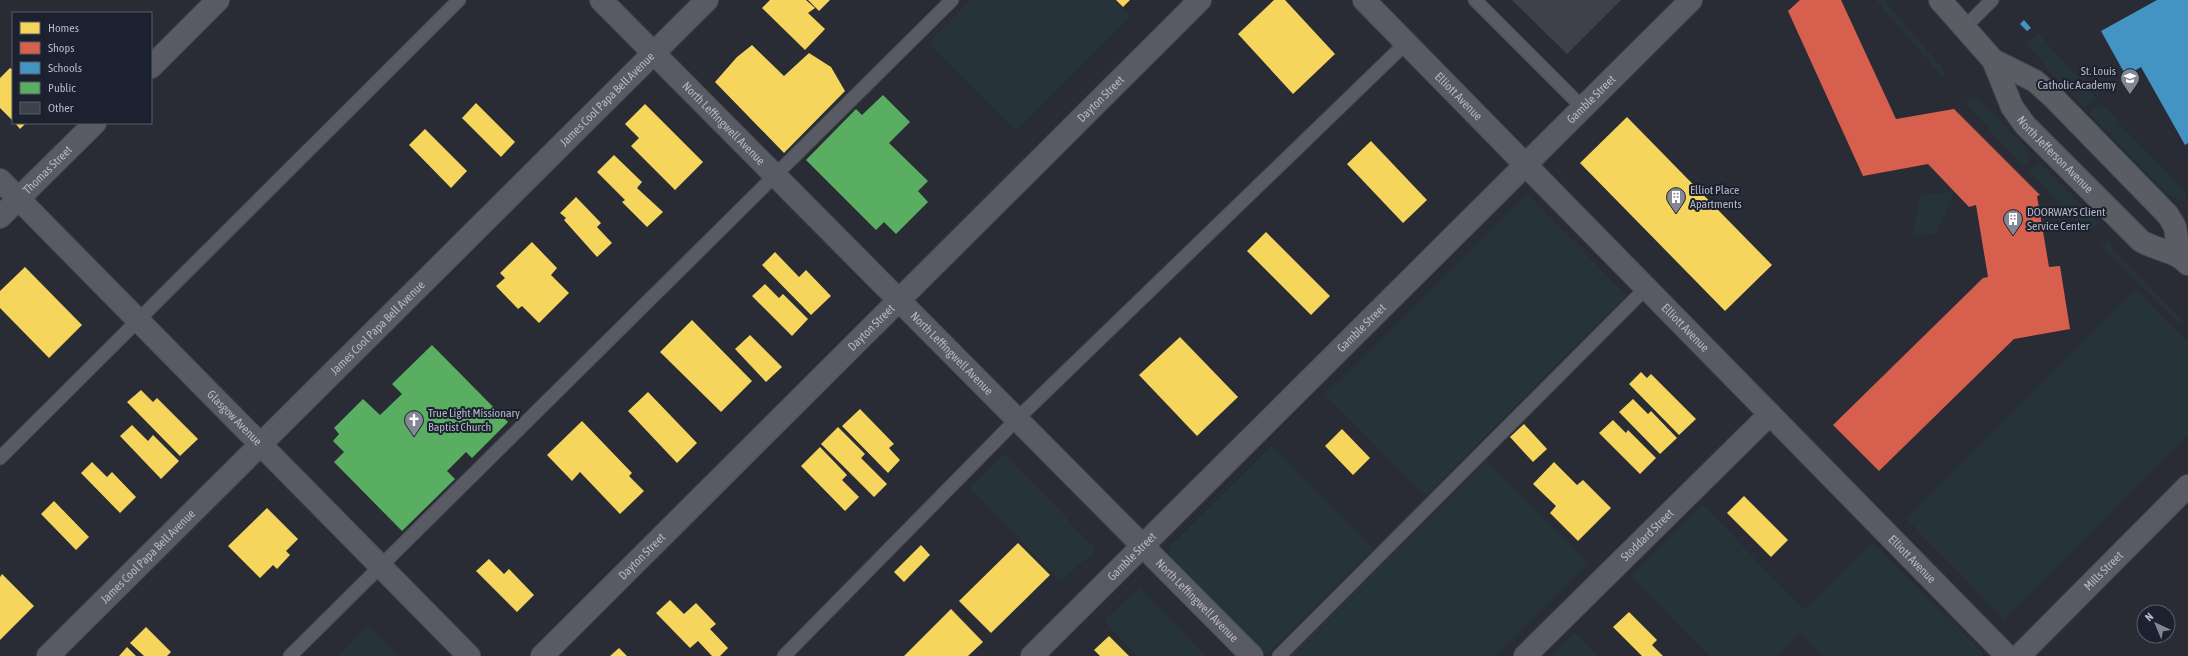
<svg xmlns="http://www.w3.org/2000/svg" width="2188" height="656" font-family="'Asap Condensed',sans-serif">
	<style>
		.green { fill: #26343a }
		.homes { fill: #f6d55c }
		.shops { fill: #d6604d }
		.schools { fill: #4393c3 }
		.public { fill: #5aae61 }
		.building { fill: #3f414a }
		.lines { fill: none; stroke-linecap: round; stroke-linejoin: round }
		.service-casing { stroke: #46494f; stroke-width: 15 }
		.minor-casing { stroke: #46494f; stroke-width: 24 }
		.primary-casing { stroke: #464952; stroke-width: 24 }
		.service { stroke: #585b63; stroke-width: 13 }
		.minor { stroke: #585b63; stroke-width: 22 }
		.primary { stroke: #5b5d65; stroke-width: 22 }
		.labels { text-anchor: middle; stroke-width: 4; stroke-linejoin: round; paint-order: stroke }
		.poi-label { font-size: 12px; fill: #b3b7c6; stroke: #1c212f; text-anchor: start }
		.street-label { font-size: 12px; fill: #b3b7c6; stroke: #1c212f }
	</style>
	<rect width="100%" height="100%" fill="#292c35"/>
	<g class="green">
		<path d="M970 0H1114L1130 16 1016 131 928 43Z"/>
		<path d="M1876 0H1883L1945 71 1944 78Z"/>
		<path d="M2038 33 2095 97 2084 108 2026 45Z"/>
		<path d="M1972 96 1983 103 2033 156 2023 166 1965 103Z"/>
		<path d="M2100 103 2185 192 2187 202 2174 198 2168 194 2089 113Z"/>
		<path d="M2039 162 2098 222 2088 232 2029 171Z"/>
		<path d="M1954 191 1937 233 1912 237 1920 196Z"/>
		<path d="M1527 194 1627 295 1425 496 1325 395Z"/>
		<path d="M2109 238 2114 251 2181 319 2180 325 2101 245Z"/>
		<path d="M2136 289 2188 342V435L2004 620 1906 518Z"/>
		<path d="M1271 446 1373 549 1267 654 1173 560 1168 552 1170 546Z"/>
		<path d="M1005 454 1096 549 1061 582 970 488Z"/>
		<path d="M1486 461 1589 563 1495 656H1288Z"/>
		<path d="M1702 505 1805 610 1873 543 1975 644 1983 654 1982 656H1823L1800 632 1776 656H1709L1631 576Z"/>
		<path d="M1140 588 1206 656H1139L1104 620Z"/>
		<path d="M368 625 399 656H338Z"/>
		<path d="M1574 633 1597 656H1551Z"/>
	</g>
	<g class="homes">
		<path d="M770 0H806L815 8 808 13 825 29 805 50 762 8Z"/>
		<path d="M808 0H830L819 11Z"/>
		<path d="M1116 0H1130L1123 7Z"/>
		<path d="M1274 0H1285L1335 54 1293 94 1238 34Z"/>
		<path d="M752 45 784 76 809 53 831 67 845 91 784 153 715 82 737 57Z"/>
		<path d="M10 68 13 70V121L0 108V78Z"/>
		<path d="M476 103 515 142 501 157 462 118Z"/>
		<path d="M645 104 703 162 675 190 631 146 639 138 625 124Z"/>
		<path d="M1627 117 1772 265 1725 311 1580 163Z"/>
		<path d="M15 123H26L20 129Z"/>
		<path d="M425 129 467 171 451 188 409 145Z"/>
		<path d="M1371 141 1427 200 1403 223 1347 164Z"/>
		<path d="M614 155 642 182 637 188 663 212 647 227 622 202 625 200 597 172Z"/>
		<path d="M576 197 601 223 597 227 612 243 597 257 564 220 566 218 560 213Z"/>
		<path d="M1266 232 1330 296 1311 315 1247 251Z"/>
		<path d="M532 242 557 268 551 275 569 293 539 323 522 306 518 309 496 286 505 278 500 273Z"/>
		<path d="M775 252 799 277 806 270 831 296 811 315 762 265Z"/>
		<path d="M25 267 82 325 49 358 0 308V291Z"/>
		<path d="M765 284 779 298 783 294 808 319 792 336 752 296Z"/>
		<path d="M692 320 752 381 721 412 660 352Z"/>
		<path d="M750 335 782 367 766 382 735 349Z"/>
		<path d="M1180 337 1238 397 1197 436 1139 375Z"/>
		<path d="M1641 372 1647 378 1651 374 1696 419 1679 435 1629 384Z"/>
		<path d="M141 390 153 402 157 398 198 439 180 456 127 402Z"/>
		<path d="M648 392 697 443 677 463 628 411Z"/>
		<path d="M1633 399 1648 414 1651 411 1677 438 1660 454 1619 412Z"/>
		<path d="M860 409 894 444 889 448 900 460 888 473 842 426Z"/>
		<path d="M1613 420 1626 433 1628 430 1656 458 1640 474 1599 433Z"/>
		<path d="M582 421 632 473 629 476 644 491 620 514 580 472 572 481 547 455Z"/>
		<path d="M1524 424 1547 449 1533 462 1510 437Z"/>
		<path d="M132 425 148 441 153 435 179 461 161 479 120 436Z"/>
		<path d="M838 427 865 454 861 458 887 484 874 497 821 444Z"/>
		<path d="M1342 429 1370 458 1353 475 1325 446Z"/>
		<path d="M820 447 847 475 842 480 859 497 845 511 801 466Z"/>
		<path d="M92 462 107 477 112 472 136 497 120 513 81 473Z"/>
		<path d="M1554 462 1577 485 1583 480 1611 508 1578 541 1550 513 1556 506 1533 484Z"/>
		<path d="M1744 496 1788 540 1771 557 1727 513Z"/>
		<path d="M54 501 89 537 76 550 41 514Z"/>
		<path d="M267 508 298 539 286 551 290 555 277 569 273 565 260 578 228 546Z"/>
		<path d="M1018 543 1050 575 991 633 959 601Z"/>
		<path d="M921 545 930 555 904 582 894 572Z"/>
		<path d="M489 559 504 574 509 569 534 595 517 612 476 571Z"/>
		<path d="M2 574 34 606 0 640V577Z"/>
		<path d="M670 600 684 614 696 603 716 624 710 629 728 648 720 656H712L698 641 690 648 656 613Z"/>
		<path d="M951 609 983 642 968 656H904Z"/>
		<path d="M1629 612 1657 640 1652 645 1663 656H1642L1613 627Z"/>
		<path d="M146 627 171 652 167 656H144L130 643Z"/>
		<path d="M1109 636 1129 656H1100L1094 650Z"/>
		<path d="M127 647 136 656H119Z"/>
		<path d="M619 648 627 656H610Z"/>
	</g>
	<path class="shops" d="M1800 0H1841L1896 119 1954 109 2040 195 2037 196 2049 267 2060 266 2070 329 2014 339 1879 471 1833 425 1983 278 1988 277 1976 205 1969 207 1928 164 1863 176 1788 11Z"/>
	<g class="schools">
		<path d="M2157 0H2188V143L2185 145 2141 67 2126 76 2101 31Z"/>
		<path d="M2024 20 2031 28 2027 31 2020 24Z"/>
	</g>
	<g class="public">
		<path d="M883 95 910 122 889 143 928 181 918 191 928 202 896 234 884 222 876 230 806 160 856 109 862 115Z"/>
		<path d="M432 345 508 422 472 458 466 452 447 471 455 479 402 531 334 462 344 452 333 441 339 434 334 428 363 399 380 415 402 394 392 384Z"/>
	</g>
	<path class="building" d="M1512 0H1621L1567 54Z"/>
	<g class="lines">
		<g class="service-casing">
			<g id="service">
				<path d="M1475 0 1583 108"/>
				<path d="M1964 28 1992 0"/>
				<path d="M0 458 459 0"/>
				<path d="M290 656 952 0"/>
				<path d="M784 656 1017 419 1406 43"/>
				<path d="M1279 656 1646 288"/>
			</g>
		</g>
		<g class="minor-casing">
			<g id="minor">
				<path id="s1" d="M601 0 1252 656"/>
				<path id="s2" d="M1364 0 2007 656"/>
				<path d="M151 67 218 0"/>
				<path id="s3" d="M0 180 469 656"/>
				<path id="s4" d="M0 217 95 123"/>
				<path id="s5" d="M48 656 707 0"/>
				<path id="s6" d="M542 656 1200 0"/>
				<path id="s7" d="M1032 656 1691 0"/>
				<path id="s8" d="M1525 656 1770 414"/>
				<path id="s9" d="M2019 656 2188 486"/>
			</g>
		</g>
		<g class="primary-casing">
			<g id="primary">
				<path id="s10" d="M1940 0 1993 60 2012 107 2025 125 2141 241C2158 251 2175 250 2188 264"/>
				<path d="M1993 60 2035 81 2053 97 2168 215 2175 227 2179 255"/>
			</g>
		</g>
		<use href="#service" class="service"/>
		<use href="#minor" class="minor"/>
		<use href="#primary" class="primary"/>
	</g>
	<defs>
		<g id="school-pin" transform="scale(1)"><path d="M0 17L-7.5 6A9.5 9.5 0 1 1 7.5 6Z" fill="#838693" stroke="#1c212f"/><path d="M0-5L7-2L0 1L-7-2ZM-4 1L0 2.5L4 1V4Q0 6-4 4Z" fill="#fff"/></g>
		<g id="building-pin" transform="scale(1)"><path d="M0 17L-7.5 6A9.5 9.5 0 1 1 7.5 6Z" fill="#838693" stroke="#1c212f"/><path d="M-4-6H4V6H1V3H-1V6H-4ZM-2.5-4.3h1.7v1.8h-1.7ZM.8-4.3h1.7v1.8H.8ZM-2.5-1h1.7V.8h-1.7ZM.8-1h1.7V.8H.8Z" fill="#fff"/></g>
		<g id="church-pin" transform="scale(1)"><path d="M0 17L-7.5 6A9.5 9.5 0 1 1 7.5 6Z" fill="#838693" stroke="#1c212f"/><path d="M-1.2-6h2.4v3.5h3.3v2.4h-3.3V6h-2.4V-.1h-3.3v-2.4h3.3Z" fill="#fff"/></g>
	</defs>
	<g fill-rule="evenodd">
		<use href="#school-pin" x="2130" y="78"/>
		<use href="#building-pin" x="1676" y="197"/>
		<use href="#building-pin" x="2013" y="219"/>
		<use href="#church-pin" x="414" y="420"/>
	</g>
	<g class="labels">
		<g class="poi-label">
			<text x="2116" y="75" text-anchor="end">St. Louis<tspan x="2116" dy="14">Catholic Academy</tspan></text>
			<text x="1690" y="194">Elliot Place<tspan x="1690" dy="14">Apartments</tspan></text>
			<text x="2027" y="216">DOORWAYS Client<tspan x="2027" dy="14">Service Center</tspan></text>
			<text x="428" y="417">True Light Missionary<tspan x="428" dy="14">Baptist Church</tspan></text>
		</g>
		<g class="street-label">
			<text dy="4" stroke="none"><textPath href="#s2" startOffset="135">Elliott Avenue</textPath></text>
			<text dy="4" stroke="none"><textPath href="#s5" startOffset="789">James Cool Papa Bell Avenue</textPath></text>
			<text dy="4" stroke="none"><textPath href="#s6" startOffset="789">Dayton Street</textPath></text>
			<text dy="4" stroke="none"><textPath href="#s7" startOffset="789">Gamble Street</textPath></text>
			<text dy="4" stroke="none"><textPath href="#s1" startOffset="174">North Leffingwell Avenue</textPath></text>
			<text dy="4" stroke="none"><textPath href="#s10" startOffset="195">North Jefferson Avenue</textPath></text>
			<text dy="4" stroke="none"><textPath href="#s4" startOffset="67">Thomas Street</textPath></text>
			<text dy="4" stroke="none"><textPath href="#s5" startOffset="465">James Cool Papa Bell Avenue</textPath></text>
			<text dy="4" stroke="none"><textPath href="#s6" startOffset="465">Dayton Street</textPath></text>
			<text dy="4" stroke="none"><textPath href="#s7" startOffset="465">Gamble Street</textPath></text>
			<text dy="4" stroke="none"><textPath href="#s2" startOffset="459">Elliott Avenue</textPath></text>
			<text dy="4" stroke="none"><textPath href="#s1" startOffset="498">North Leffingwell Avenue</textPath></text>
			<text dy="4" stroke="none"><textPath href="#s3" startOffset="334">Glasgow Avenue</textPath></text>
			<text dy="4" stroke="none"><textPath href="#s8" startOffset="172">Stoddard Street</textPath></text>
			<text dy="4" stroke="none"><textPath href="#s5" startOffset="141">James Cool Papa Bell Avenue</textPath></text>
			<text dy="4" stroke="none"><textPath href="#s6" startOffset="141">Dayton Street</textPath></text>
			<text dy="4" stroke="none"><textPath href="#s7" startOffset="141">Gamble Street</textPath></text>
			<text dy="4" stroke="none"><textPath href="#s2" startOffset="783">Elliott Avenue</textPath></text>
			<text dy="4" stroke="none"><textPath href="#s9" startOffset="120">Mills Street</textPath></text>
			<text dy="4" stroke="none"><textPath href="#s1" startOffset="846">North Leffingwell Avenue</textPath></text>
		</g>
	</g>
	<rect x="12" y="12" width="140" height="112" fill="#1c212f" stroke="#585d6b"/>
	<rect x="20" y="22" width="20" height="12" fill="#f6d55c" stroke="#585d6b"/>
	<text x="48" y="32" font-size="12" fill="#b3b7c6">Homes</text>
	<rect x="20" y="42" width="20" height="12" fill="#d6604d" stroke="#585d6b"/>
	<text x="48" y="52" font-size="12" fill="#b3b7c6">Shops</text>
	<rect x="20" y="62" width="20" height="12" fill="#4393c3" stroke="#585d6b"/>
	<text x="48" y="72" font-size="12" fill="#b3b7c6">Schools</text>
	<rect x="20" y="82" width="20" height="12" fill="#5aae61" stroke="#585d6b"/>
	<text x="48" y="92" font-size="12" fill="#b3b7c6">Public</text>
	<rect x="20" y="102" width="20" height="12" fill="#3f414a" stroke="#585d6b"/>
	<text x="48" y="112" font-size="12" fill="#b3b7c6">Other</text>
	<g transform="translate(2156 624) rotate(316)"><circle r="19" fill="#1c212f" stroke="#585d6b"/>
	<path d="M0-3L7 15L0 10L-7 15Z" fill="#838693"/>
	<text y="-6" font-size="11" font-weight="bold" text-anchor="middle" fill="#b3b7c6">N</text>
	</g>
</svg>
